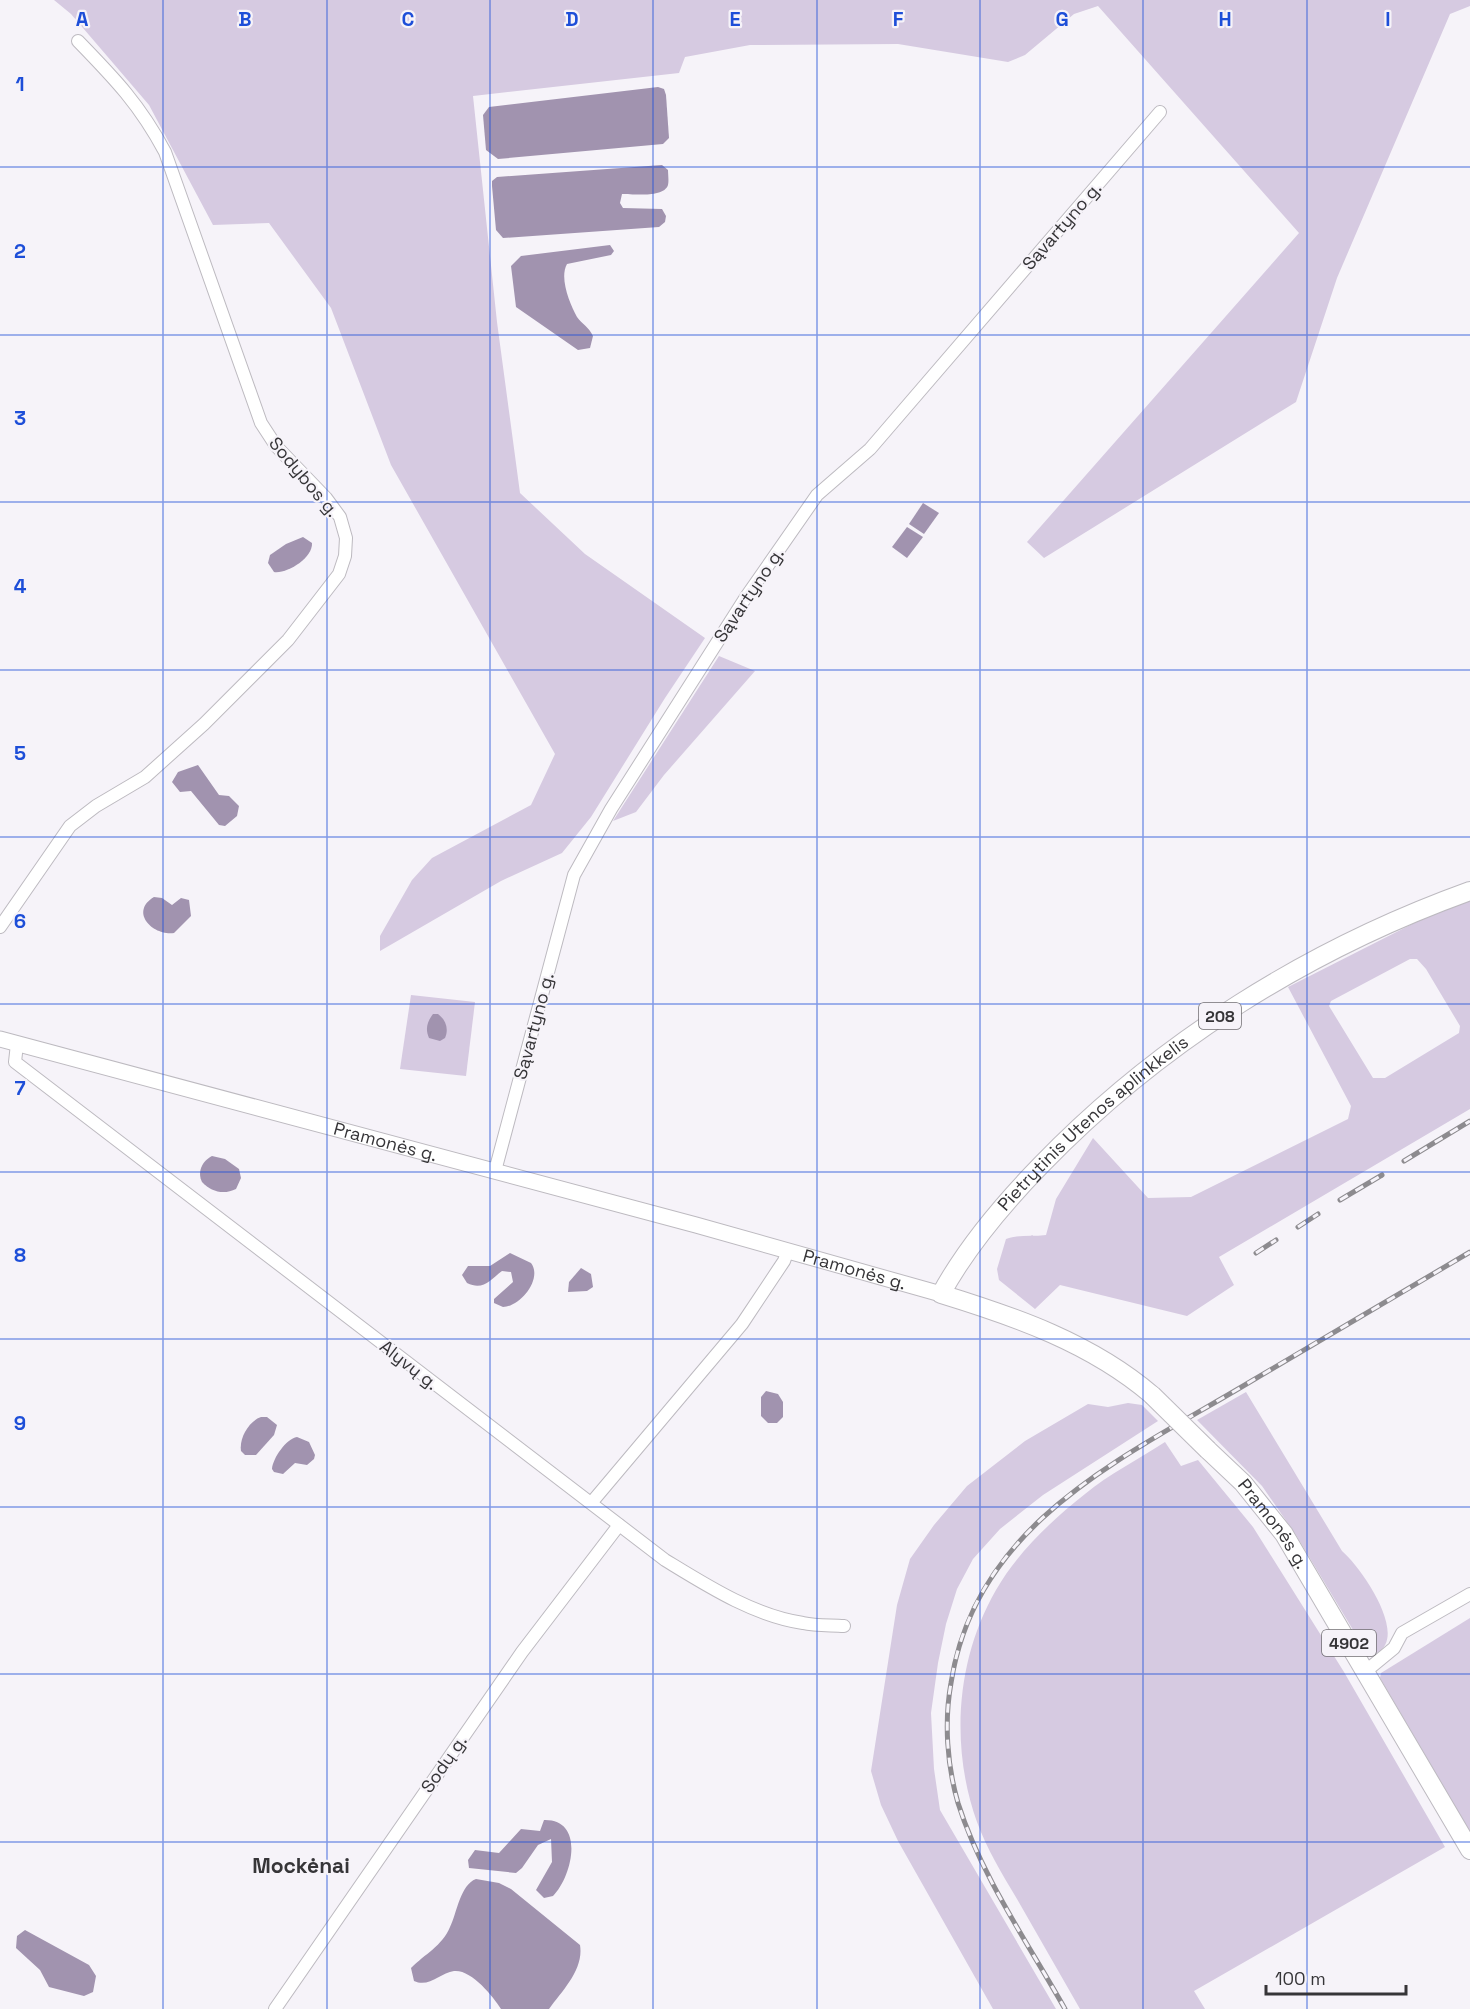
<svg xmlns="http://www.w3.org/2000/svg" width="1470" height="2009" font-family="'Space Grotesk',sans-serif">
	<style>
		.green { fill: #d6cae1; fill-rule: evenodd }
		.water { fill: #a193af }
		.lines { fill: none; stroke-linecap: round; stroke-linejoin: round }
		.minor-casing { stroke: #bdbac0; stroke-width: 14 }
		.major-casing { stroke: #bdbac0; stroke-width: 17 }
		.highway-casing { stroke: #bdbac0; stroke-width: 20 }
		.minor { stroke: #fff; stroke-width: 12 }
		.major { stroke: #fff; stroke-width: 15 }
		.highway { stroke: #fff; stroke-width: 18 }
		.rail-casing { stroke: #8d8b8f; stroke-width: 5 }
		.rail { stroke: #f6f3f9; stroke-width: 3; stroke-dasharray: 9; stroke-linecap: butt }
		.highway-bridge-casing { stroke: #bdbac0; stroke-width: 20; stroke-linecap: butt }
		.highway-bridge { stroke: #fff; stroke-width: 18 }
		.grid { fill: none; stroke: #1d4ed8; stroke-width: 1.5; stroke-opacity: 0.55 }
		.labels { text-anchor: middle; stroke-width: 4.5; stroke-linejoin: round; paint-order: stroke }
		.shield { fill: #f6f3f9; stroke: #706e72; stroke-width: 1.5 }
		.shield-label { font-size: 16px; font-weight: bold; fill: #363538 }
		.street-label { font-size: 18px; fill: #363538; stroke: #f6f3f9 }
		.quarter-label { font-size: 21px; font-weight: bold; fill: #363538; stroke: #f6f3f9 }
		.grid-label { font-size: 20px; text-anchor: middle; font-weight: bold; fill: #1d4ed8; stroke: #f6f3f9; stroke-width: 4.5; stroke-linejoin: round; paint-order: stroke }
	</style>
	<rect width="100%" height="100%" fill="#f6f3f9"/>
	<g class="green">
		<path d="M54 0H1470V6L1450 14 1337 278 1296 402 1044 558 1027 542 1299 233 1098 6 1074 14 1025 55 1008 62 898 44 750 45 685 57 679 73 473 96 497 322 520 493 585 554 705 638 665 698 591 817 562 853 501 881 380 951V936L412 880 432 858 531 805 555 754 391 465 331 308 269 223 213 225 149 105 71 14Z"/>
		<path d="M719 656 755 671 664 775 636 812 613 821Z"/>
		<path d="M1470 901V1109L1219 1257 1234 1285 1187 1316 1060 1285 1035 1309 999 1280 997 1269 1006 1239C1020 1234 1032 1237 1046 1235L1056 1199 1093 1138 1148 1198 1191 1197 1348 1119 1351 1106 1288 987 1428 916ZM1410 959H1417L1426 969 1460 1026 1459 1033 1385 1078H1373L1329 1006 1331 1001Z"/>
		<path d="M411 995 475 1002 466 1076 400 1069Z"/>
		<path d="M1246 1392 1342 1551C1361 1567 1409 1636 1377 1653L1365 1650 1296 1535 1262 1486 1197 1420Z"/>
		<path d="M1128 1403 1142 1405 1158 1421 1043 1495 1000 1529 973 1559 957 1589 946 1624 938 1663 931 1713 934 1769 940 1810 1056 2009H993L898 1841 881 1805 871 1771 897 1605 910 1559 934 1525 967 1486 1025 1441 1088 1404 1108 1407Z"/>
		<path d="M1165 1442 1181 1466 1198 1460 1253 1527 1344 1672 1445 1847 1194 1991 1205 2009H1080C1059 1972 1038 1936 1017 1899 1002 1874 987 1849 977 1822 950 1747 956 1659 996 1590 1017 1553 1052 1520 1085 1494 1109 1474 1139 1459 1165 1442Z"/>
		<path d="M1470 1618V1832L1380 1678 1381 1673Z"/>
	</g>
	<g class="water">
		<path d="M658 87 664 89 666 95 669 138 663 144 498 159 486 150 483 115 489 107Z"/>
		<path d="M662 165 668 170C668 174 669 181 668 185 664 198 633 194 622 194L620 203 623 208 662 209 666 216 665 222 659 227 503 238 496 230 492 186V181L497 177Z"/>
		<path d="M610 245 614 251 611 255 567 264C559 278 570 304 577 317 582 324 589 327 593 336L590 348 578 350 516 307 511 266 521 256Z"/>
		<path d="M923 503 939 513 924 534 909 524Z"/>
		<path d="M907 527 923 537 907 558 892 547Z"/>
		<path d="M303 537 312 543C313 558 287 574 274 572L268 563 270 555 286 544Z"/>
		<path d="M198 765 219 795 229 796 239 806 237 816 225 826 219 825 191 791 180 792 172 782 178 772Z"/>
		<path d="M154 897 162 898 172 905 181 898 189 900 191 916 174 933C153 936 129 912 154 897Z"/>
		<path d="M433 1014H438C446 1020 449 1029 445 1038L440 1041 429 1038C425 1029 427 1022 433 1014Z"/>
		<path d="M212 1156 225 1159 239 1169 241 1178 236 1189C224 1195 211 1192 202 1182 197 1172 202 1161 212 1156Z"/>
		<path d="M510 1253 531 1263C543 1279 520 1307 503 1307L494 1303V1299L513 1282 511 1272 502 1271C490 1280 483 1291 467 1283L462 1275 468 1266H490Z"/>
		<path d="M581 1268 591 1274 593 1287 587 1291 568 1292 569 1282Z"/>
		<path d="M766 1391 778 1394 783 1402V1417L777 1423H768L761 1416V1397Z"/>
		<path d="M261 1417H267L277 1425 274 1435 256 1455H245L241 1451C239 1438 249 1421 261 1417Z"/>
		<path d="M297 1437 309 1442 315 1455 314 1459 307 1465 295 1463 283 1474 274 1472 272 1469C273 1458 286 1439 297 1437Z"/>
		<path d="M544 1820C586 1819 572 1877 553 1896L544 1898 536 1890 552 1862 551 1839 538 1845 522 1868 516 1873 469 1868 468 1860 475 1850 499 1853 521 1829 540 1831Z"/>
		<path d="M476 1879 499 1883 511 1889 580 1945C584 1969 563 1990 549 2009H501C493 1996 471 1969 454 1971 440 1973 429 1988 414 1981L411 1968C425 1954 442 1946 450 1927 457 1913 460 1885 476 1879Z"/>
		<path d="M25 1930 89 1965 96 1976 93 1992 84 1996 49 1987 40 1970 16 1948 17 1936Z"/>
	</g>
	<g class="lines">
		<g class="minor-casing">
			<g id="minor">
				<path d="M0 927 70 826 96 806 145 777 204 724 288 640 339 574 345 556 346 538 340 517 326 498 276 446 261 423 165 152C140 105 115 79 78 41"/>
				<path d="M17 1044 15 1062 665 1560C706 1585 754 1616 803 1623 816 1626 831 1625 844 1626"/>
				<path d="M495 1171 574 875 611 809 746 597 817 495 870 449 1160 112"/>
				<path d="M592 1502 742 1324 784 1261 788 1250"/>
				<path d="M1366 1671 1394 1648 1402 1633 1470 1594"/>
				<path d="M275 2009 522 1652 619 1525"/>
			</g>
		</g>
		<g class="major-casing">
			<g id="major">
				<path id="s1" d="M0 1039 696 1225 941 1294"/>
			</g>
		</g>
		<g class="highway-casing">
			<g id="highway">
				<path id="s2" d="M1152 1395C1091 1343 1016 1317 941 1294 967 1246 1003 1204 1041 1165 1160 1042 1309 949 1470 891"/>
				<path id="s3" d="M1208 1450 1243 1483 1284 1534 1470 1850"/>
			</g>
		</g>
		<use href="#minor" class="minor"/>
		<use href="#major" class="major"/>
		<use href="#highway" class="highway"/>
		<g class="rail-casing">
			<g id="rail">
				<path d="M1404 1161 1470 1121"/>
				<path d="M1340 1200 1382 1175"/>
				<path d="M1298 1227 1318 1214"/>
				<path d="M1256 1253 1276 1240"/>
				<path d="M1065 2009C1028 1943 981 1876 958 1803 947 1765 944 1722 951 1683 975 1527 1116 1461 1238 1389 1315 1343 1393 1298 1470 1252"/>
			</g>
		</g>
		<use href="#rail" class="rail"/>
		<g class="highway-bridge-casing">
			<path id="highway-bridge" d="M1152 1395 1208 1450"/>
		</g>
		<use href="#highway-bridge" class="highway-bridge"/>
	</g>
	<path class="grid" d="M163 0V2009M327 0V2009M490 0V2009M653 0V2009M817 0V2009M980 0V2009M1143 0V2009M1307 0V2009M0 167H1470M0 335H1470M0 502H1470M0 670H1470M0 837H1470M0 1004H1470M0 1172H1470M0 1339H1470M0 1507H1470M0 1674H1470M0 1842H1470"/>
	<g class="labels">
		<g class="shield">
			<rect x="1199" y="1003" width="42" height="26" rx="4.5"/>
			<rect x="1322" y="1630" width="54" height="26" rx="4.5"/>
		</g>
		<g class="shield-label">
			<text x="1220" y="1022">208</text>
			<text x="1349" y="1649">4902</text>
		</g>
		<g class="street-label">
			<text transform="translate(1062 226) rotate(-49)" y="6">Sąvartyno g.</text>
			<text transform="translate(304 477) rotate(50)" y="6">Sodybos g.</text>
			<text transform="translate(749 595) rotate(-56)" y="6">Sąvartyno g.</text>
			<text transform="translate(534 1026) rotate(-75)" y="6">Sąvartyno g.</text>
			<text dy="6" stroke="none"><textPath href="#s2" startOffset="466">Pietrytinis Utenos aplinkkelis</textPath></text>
			<text dy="6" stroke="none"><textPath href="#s1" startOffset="399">Pramonės g.</textPath></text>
			<text dy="6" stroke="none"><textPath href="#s1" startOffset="885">Pramonės g.</textPath></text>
			<text transform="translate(409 1365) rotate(38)" y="6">Alyvų g.</text>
			<text dy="6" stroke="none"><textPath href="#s3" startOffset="99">Pramonės g.</textPath></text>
			<text transform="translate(444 1764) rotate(-55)" y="6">Sodų g.</text>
		</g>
		<g class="quarter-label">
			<text x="301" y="1873">Mockėnai</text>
		</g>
	</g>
	<g class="grid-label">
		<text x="82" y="26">A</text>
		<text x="245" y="26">B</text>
		<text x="408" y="26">C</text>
		<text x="572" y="26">D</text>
		<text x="735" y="26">E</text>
		<text x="898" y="26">F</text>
		<text x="1062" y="26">G</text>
		<text x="1225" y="26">H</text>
		<text x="1388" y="26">I</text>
		<text x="20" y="91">1</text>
		<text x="20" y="258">2</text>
		<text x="20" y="425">3</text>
		<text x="20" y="593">4</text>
		<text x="20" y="760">5</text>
		<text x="20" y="928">6</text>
		<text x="20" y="1095">7</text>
		<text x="20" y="1262">8</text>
		<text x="20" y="1430">9</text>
	</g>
	<path d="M1266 1985v9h140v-9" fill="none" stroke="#363538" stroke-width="3"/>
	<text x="1275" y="1985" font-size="18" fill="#363538" stroke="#f6f3f9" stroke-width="4.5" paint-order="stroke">100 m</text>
</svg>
